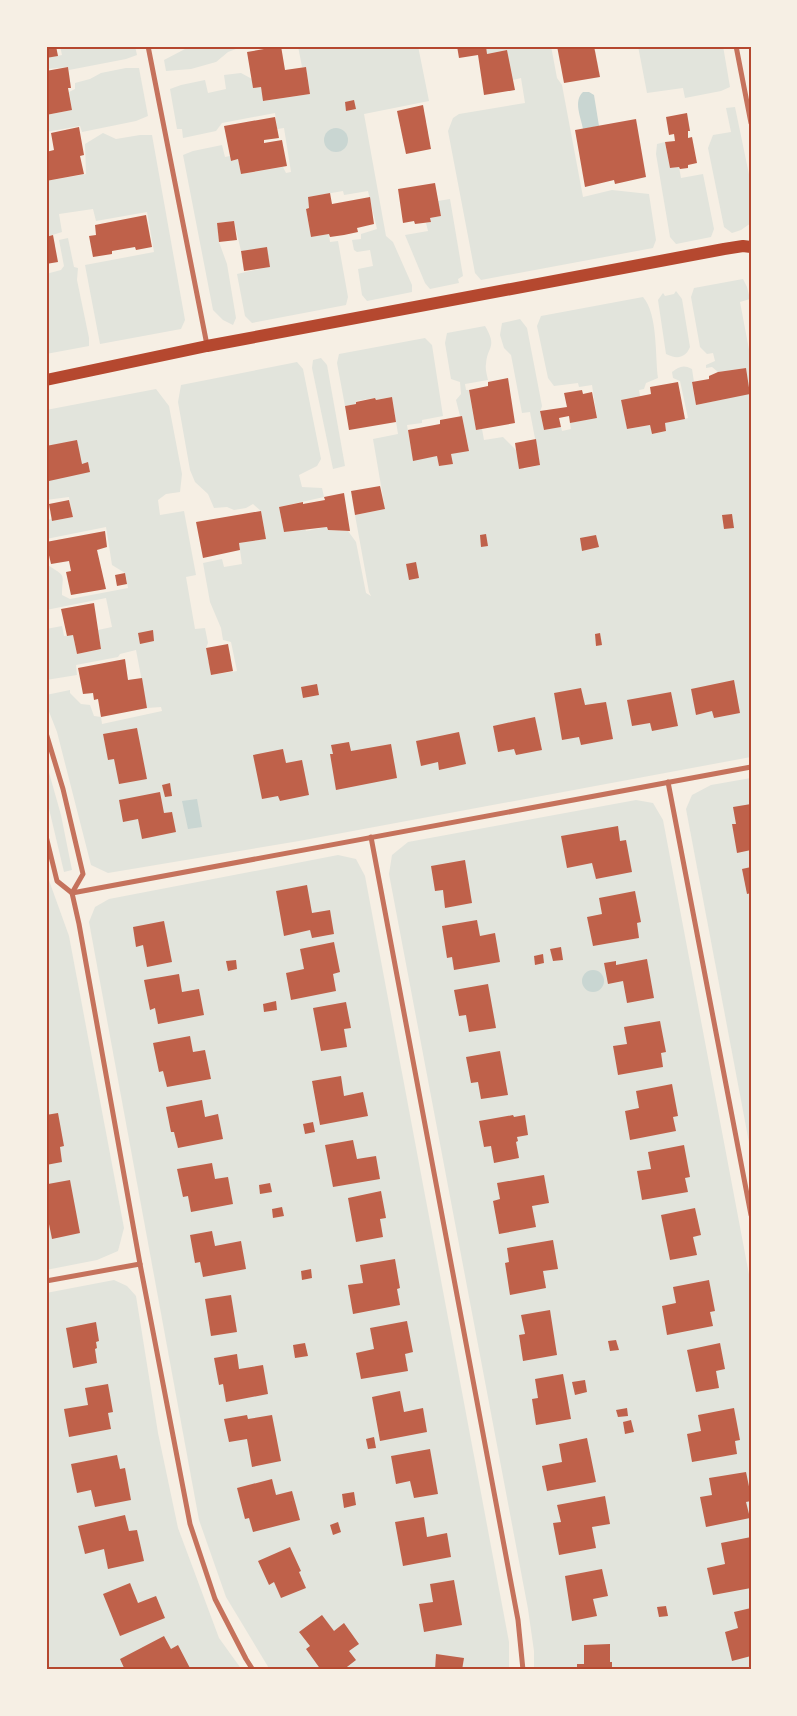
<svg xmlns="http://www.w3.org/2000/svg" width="797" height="1716" font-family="Inter,sans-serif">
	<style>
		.green { fill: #e2e4dc }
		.water { fill: #c9d6d2 }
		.building { fill: #bf614a }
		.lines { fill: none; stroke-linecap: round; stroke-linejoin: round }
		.minor { stroke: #c5725c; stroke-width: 5 }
		.primary { stroke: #b5482f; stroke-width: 12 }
		.neatline { fill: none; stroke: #b5482f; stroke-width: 2 }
	</style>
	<rect width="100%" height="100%" fill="#f6efe4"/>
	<g class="green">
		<path d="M60 46H135L137 55 126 59 69 70 68 67 47 69 46 76V58L62 55Z"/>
		<path d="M200 46H244L228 52 216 62 191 69 166 71 164 60 185 49Z"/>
		<path d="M298 46H418L429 101 364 114 386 236 393 242 412 285V292L367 301 362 295 358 269 373 266 370 250 357 252 354 250 352 240 361 239V234L377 229 368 191 344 195 343 191 308 197 309 208 306 209 311 237 329 234 330 242 338 241 348 297 346 305 252 323 245 316 237 274 269 267 267 247 241 251 234 221 217 223 219 242 227 264 236 318 233 325 223 320 213 310 183 155 193 151 222 145 225 157 230 156 231 161 238 159 241 174 283 167 286 173 291 172 284 128 277 129 275 113 222 123 216 131 183 138 182 129H177L170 89 181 85 205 80 208 93 226 89 224 75 241 73 252 79 253 88 261 87 264 101 310 94 306 67H302Z"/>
		<path d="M486 46H551L557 78 562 85 583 197 612 190 649 194 656 240 653 248 481 280 475 273 448 131 453 118 459 114 525 103 521 78 513 80 507 50 487 54Z"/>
		<path d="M638 46H723L730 87 721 91 685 98 683 88 647 93Z"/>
		<path d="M126 68H139L148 116 136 121 82 132 80 126 46 132V115L72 110 69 92 75 89V83L90 79 101 73Z"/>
		<path d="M735 107 751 184V223L741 230 732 233 724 227 708 148 713 135 731 132 726 108Z"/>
		<path d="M103 133 116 139 140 135H152L185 320 181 329 100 344 85 265 154 252 147 212 96 221 93 209 59 214 62 232 46 237V181L86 174 85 144Z"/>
		<path d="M665 142 670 168 679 167 681 178 703 174 714 229 711 237 676 244 670 237 656 154 657 144Z"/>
		<path d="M450 199 463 276 458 279 459 283 430 289 425 283 405 235 428 231 426 223 431 222 430 218 441 216 438 201Z"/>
		<path d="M68 238 74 267 78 268 77 280 89 338V346L46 354V274L61 270 64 266 59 240Z"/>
		<path d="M743 279 747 287 750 299 740 302 751 360V757L299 841 108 873 91 865 57 732 46 704V695L70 690V693L81 704 90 705 94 716 101 717 102 724 162 711 161 707 147 708 136 650 120 654 118 657 76 665 77 675 46 680V629L62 626 64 636 73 635 77 654 101 649 98 630 112 627 106 598 46 610V564C68 578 62 572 62 595L70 599 128 588 125 573 112 565 106 527 46 539V520L52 519V521L73 517 69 497 46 500V410L156 389 169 406 182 474 180 492 166 494 158 500 160 515 184 511 196 575 186 577 195 629 205 628 208 643 206 648 211 675 237 671 231 642 223 640 221 628 210 602 203 563 222 559 224 567 242 564 239 543 266 539 261 511 253 504 246 508 234 510 227 507 214 508 208 494 195 482 190 470 178 402 181 385 297 362 303 369 321 459 317 466 299 475 302 487 322 488 324 497 279 507 284 532 305 528 306 531 327 527 328 530 348 531 356 542 366 593 371 596 369 592 355 515 385 509 373 439 398 434 392 397 376 400 375 398 356 401V404L345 406 337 363 339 354 425 338 432 345 443 416 422 420V423L407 425 413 460 437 456 439 466 453 464 451 454 469 450 462 416H460L456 400 461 394 460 382 451 379 445 343 447 333 485 326C498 348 487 346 486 364 485 369 487 375 488 380L465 384 466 390H469L476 430 482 429 484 440 503 437 516 450 524 469 540 465 530 412 522 413 511 355 504 348 500 335 502 323 520 319 527 328 542 406 540 412 544 430 561 427 562 431 571 429 570 423 597 418 592 385 579 387 578 383 554 386 548 378 537 326 541 316 643 297C658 314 655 356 658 378L646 383 644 389 639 390 640 396 621 400 627 429 650 425 653 434 666 431 665 423 688 418 680 381 673 378 672 372C679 367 683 364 692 369L694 382 692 383 696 405 725 399 732 391 749 389 746 368 718 372 712 367 706 368V365L715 361 713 353 707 354 700 347 691 297 694 288Z"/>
		<path d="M676 291 682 299 690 347C685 359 676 359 666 354L658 300 663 293 665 296 674 294Z"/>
		<path d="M321 358 327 365 345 466 333 469 312 368 313 360Z"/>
		<path d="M46 762 61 815 72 870 64 872 46 796Z"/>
		<path d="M751 778V1153L686 809 692 795 711 785Z"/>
		<path d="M636 800 653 803 663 820 751 1285V1670H534V1651L528 1609 389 874 392 855 408 842Z"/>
		<path d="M338 855 356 859 365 876 509 1642V1670H270L226 1597 199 1520 89 922 95 907 109 899Z"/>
		<path d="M46 872 69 936 124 1228 118 1251 97 1260 46 1270Z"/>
		<path d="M114 1280 127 1286 136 1296 158 1433 178 1528 219 1638 242 1670H46V1293Z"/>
	</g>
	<g class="water">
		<path d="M583 92H589L594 95 599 126 583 129C581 117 573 101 583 92Z"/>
		<circle cx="336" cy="140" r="12"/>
		<path d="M197 799 202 827 188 829 182 801Z"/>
		<circle cx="593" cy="981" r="11"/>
	</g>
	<g class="building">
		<path d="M46 46H56L58 56 46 58Z"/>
		<path d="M281 46 285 70 306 67 310 94 263 101 261 87 253 88 247 52Z"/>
		<path d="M457 46H486L487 54 507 50 515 90 484 95 478 55 459 58Z"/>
		<path d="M557 46H594L600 77 564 83Z"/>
		<path d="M68 67 71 88H68L72 110 46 115V87H48L46 71Z"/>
		<path d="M354 100 356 109 346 111 345 102Z"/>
		<path d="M423 105 431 149 406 154 397 111Z"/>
		<path d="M687 113 690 131H688V138L692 137 697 163 688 165V168L680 169 679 167 670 168 665 142 675 141 674 134 669 135 666 117Z"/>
		<path d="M275 117 279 138 264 140V143L282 140 287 166 241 174 238 159 231 161 224 126Z"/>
		<path d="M636 119 646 177 615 184 614 180 585 187 575 130Z"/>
		<path d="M79 127 84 155 80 156 84 174 46 181V152L54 150 51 133Z"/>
		<path d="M435 183 441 216 430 218 431 222 415 224 414 221 403 223 398 189Z"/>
		<path d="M330 193 332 204 370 197 374 224 357 228 358 232 344 235 330 237 329 234 311 237 306 209 309 208 308 197Z"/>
		<path d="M146 215 152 247 136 250 135 247 112 251V254L93 257 89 236 96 235 95 225Z"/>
		<path d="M234 221 237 240 219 242 217 223Z"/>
		<path d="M53 235 58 262 46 264V237Z"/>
		<path d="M267 247 270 267 244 271 241 251Z"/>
		<path d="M746 368 750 394 696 405 692 382 709 379V376L718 372Z"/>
		<path d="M508 378 515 423 476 430 469 390 488 386V382Z"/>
		<path d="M678 382 685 419 665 423 666 431 652 434 650 425 627 429 621 400 651 394 650 387Z"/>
		<path d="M582 390 583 394 592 392 597 418 570 423 569 416 559 418 561 427 544 430 540 411 567 407 564 393Z"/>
		<path d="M392 397 396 422 349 430 345 406 356 404V402L375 398 376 400Z"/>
		<path d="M462 416 469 451 451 454 453 464 439 466 437 456 413 461 408 430 440 424V420Z"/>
		<path d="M536 439 540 465 519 469 515 443Z"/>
		<path d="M77 440 82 464 88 462 90 472 49 481 46 468V446Z"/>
		<path d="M380 486 385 509 355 515 351 491Z"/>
		<path d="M344 493 350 531 328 530 327 527 284 532 279 507 303 502V504L325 500 324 497Z"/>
		<path d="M69 500 73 517 52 521 49 504Z"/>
		<path d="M261 511 266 539 239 543 240 550 203 558 196 522Z"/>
		<path d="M732 514 734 528 724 529 722 515Z"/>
		<path d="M105 531 107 547 97 550 106 589 71 595 66 572 71 571 69 561 51 564 46 542Z"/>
		<path d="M486 534 488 546 481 547 480 535Z"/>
		<path d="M596 535 599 547 582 551 580 538Z"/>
		<path d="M416 562 419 578 409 580 406 564Z"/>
		<path d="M125 573 127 584 117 586 115 575Z"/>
		<path d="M94 603 101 649 77 654 73 635 67 636 61 609Z"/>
		<path d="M153 630 154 641 140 644 138 633Z"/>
		<path d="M600 633 602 645 596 646 595 634Z"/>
		<path d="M228 644 233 671 211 675 206 648Z"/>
		<path d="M125 659 128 680 142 678 147 708 101 717 98 699 94 700 93 693 83 694 78 668Z"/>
		<path d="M734 680 740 713 714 718 712 711 696 715 691 689Z"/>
		<path d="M317 684 319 695 303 698 301 687Z"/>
		<path d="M581 688 585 705 606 702 613 739 581 745 579 737 562 740 554 693Z"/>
		<path d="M671 692 678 726 652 731 650 723 632 726 627 700Z"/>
		<path d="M535 717 542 750 516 755 514 749 498 752 493 726Z"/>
		<path d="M137 728 147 779 119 784 114 759 108 760 103 734Z"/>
		<path d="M459 732 466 764 439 770 438 762 421 766 416 741Z"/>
		<path d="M349 742 351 751 391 744 397 778 336 790 330 754H333L331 745Z"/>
		<path d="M283 749 286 763 302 760 309 795 280 801 278 796 262 799 253 755Z"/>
		<path d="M170 783 172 796 165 797 162 785Z"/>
		<path d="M160 792 164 813 172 812 176 832 142 839 138 819 123 822 119 800Z"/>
		<path d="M751 804V850L737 853 732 824H736L733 807Z"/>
		<path d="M618 826 620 841 626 840 632 872 596 879 592 863 567 868 561 836Z"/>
		<path d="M465 860 472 903 445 908 443 890 435 891 431 866Z"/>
		<path d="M751 867V893L747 894 742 869Z"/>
		<path d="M307 885 312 913 330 910 334 934 312 938 310 930 284 936 276 891Z"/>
		<path d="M635 891 641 922 637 923 639 938 593 946 587 917 602 914 599 898Z"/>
		<path d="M477 920 480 936 495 933 500 962 454 970 452 957 447 958 442 926Z"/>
		<path d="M164 921 172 962 147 967 143 945 136 947 133 927Z"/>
		<path d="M334 942 340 972 333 974 336 991 291 1000 286 973 304 969 300 949Z"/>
		<path d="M561 947 563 960 553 961 550 949Z"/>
		<path d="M543 954 544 963 535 965 534 956Z"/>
		<path d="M647 959 654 998 627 1003 623 981 608 984 604 963 616 961V965Z"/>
		<path d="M236 960 237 969 228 971 226 961Z"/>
		<path d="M179 974 182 992 199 989 204 1015 158 1024 155 1008 150 1010 144 980Z"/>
		<path d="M488 984 496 1028 469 1032 466 1015 459 1016 454 990Z"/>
		<path d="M276 1001 277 1010 264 1012 263 1004Z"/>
		<path d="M346 1002 351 1028 344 1029 347 1047 321 1051 313 1008Z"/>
		<path d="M660 1021 666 1052 661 1053 663 1067 618 1075 613 1046 627 1044 624 1027Z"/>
		<path d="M190 1036 193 1052 205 1050 211 1079 167 1087 163 1071 159 1072 153 1043Z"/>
		<path d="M500 1051 508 1095 481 1099 478 1082 471 1083 466 1057Z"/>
		<path d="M341 1076 344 1096 363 1092 368 1116 320 1125 312 1081Z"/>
		<path d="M672 1084 678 1116 673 1117 676 1131 630 1140 625 1111 639 1108 636 1091Z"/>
		<path d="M202 1100 205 1117 218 1114 223 1139 178 1148 174 1132H171L166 1107Z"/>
		<path d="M58 1113 64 1146 60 1147 62 1162 46 1165V1115Z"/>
		<path d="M513 1115 514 1117 525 1115 528 1135 517 1137 518 1141 516 1142 519 1158 494 1163 491 1146 484 1147 479 1121Z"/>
		<path d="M313 1122 315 1132 305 1134 303 1124Z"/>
		<path d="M353 1140 357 1159 376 1156 380 1179 333 1187 325 1145Z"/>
		<path d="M684 1145 690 1177 685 1178 688 1192 642 1200 637 1171 651 1169 648 1152Z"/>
		<path d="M212 1163 215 1179 228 1177 233 1204 191 1212 188 1196 183 1197 177 1169Z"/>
		<path d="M544 1175 549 1203 532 1206 536 1227 499 1234 493 1201 500 1199 497 1183Z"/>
		<path d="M70 1180 80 1233 52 1239 46 1209V1187H48V1184Z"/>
		<path d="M270 1183 272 1192 260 1194 259 1185Z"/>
		<path d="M381 1191 386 1218 380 1219 383 1237 356 1242 348 1198Z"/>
		<path d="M282 1207 284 1216 273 1218 272 1209Z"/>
		<path d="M695 1208 701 1235 693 1237 697 1255 670 1260 661 1215Z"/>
		<path d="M212 1231 215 1246 241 1241 246 1269 203 1277 200 1262 195 1263 190 1235Z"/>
		<path d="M553 1240 558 1269 543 1271 546 1288 510 1295 505 1263 509 1262 507 1248Z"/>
		<path d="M395 1259 400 1288 397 1289 400 1305 353 1314 348 1285 363 1283 360 1265Z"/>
		<path d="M311 1269 312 1278 302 1280 301 1271Z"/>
		<path d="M709 1280 715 1311 710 1312 713 1326 667 1335 662 1306 676 1303 673 1287Z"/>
		<path d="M231 1295 237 1332 211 1336 205 1299Z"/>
		<path d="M550 1310 557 1355 523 1361 519 1335 525 1334 521 1315Z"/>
		<path d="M407 1321 413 1352 405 1354 408 1371 361 1379 356 1353 374 1349 370 1328Z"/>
		<path d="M96 1322 99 1341 96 1342 97 1348 95 1349 97 1363 73 1368 66 1328Z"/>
		<path d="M616 1340 619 1350 610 1351 608 1341Z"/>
		<path d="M305 1343 308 1356 295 1358 293 1345Z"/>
		<path d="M720 1343 725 1369 716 1371 719 1388 696 1392 687 1350Z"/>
		<path d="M237 1354 239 1369 263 1365 268 1394 226 1402 223 1384 219 1385 214 1358Z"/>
		<path d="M563 1374 571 1419 536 1425 532 1399 538 1398 535 1379Z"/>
		<path d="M585 1380 587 1392 575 1395 572 1382Z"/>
		<path d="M108 1384 113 1412 108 1413 111 1429 69 1437 64 1409 88 1405 85 1388Z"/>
		<path d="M400 1391 404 1412 423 1408 427 1432 380 1441 372 1397Z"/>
		<path d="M627 1408 628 1416 618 1417 616 1410Z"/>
		<path d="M734 1408 740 1440 735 1441 737 1454 692 1462 687 1434 701 1431 698 1415Z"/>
		<path d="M247 1415 248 1419 272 1415 281 1461 252 1467 247 1439 229 1442 224 1419Z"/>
		<path d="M631 1420 634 1432 625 1434 623 1422Z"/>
		<path d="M374 1437 376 1448 368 1449 366 1439Z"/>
		<path d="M587 1438 596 1482 547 1491 542 1466 562 1462 559 1444Z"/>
		<path d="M430 1449 438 1494 414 1498 410 1481 396 1484 391 1456Z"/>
		<path d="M117 1455 120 1469 125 1468 131 1500 95 1507 91 1490 77 1493 71 1464Z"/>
		<path d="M746 1472 751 1496V1501L746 1502 750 1518 706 1527 700 1497 712 1495 709 1478Z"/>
		<path d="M272 1479 276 1495 292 1491 300 1520 253 1532 249 1518 245 1519 237 1488Z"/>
		<path d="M354 1492 356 1505 344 1508 342 1494Z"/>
		<path d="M605 1496 610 1524 592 1527 596 1548 559 1555 553 1523 561 1522 557 1505Z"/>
		<path d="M125 1515 129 1531 137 1530 144 1561 108 1569 104 1549 85 1554 78 1526Z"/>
		<path d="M424 1517 427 1537 447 1533 451 1557 403 1566 395 1522Z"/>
		<path d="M338 1522 341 1532 333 1535 330 1525Z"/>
		<path d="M751 1537V1588L713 1595 707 1568 725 1564 721 1543Z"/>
		<path d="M290 1547 301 1571 299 1572 306 1588 281 1598 274 1582 269 1585 258 1561Z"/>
		<path d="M602 1569 608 1596 593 1599 597 1616 572 1621 565 1576Z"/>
		<path d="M454 1580 462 1625 424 1632 419 1604 433 1602 430 1584Z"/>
		<path d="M130 1583 138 1603 156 1596 165 1618 120 1636 103 1594Z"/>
		<path d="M666 1606 668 1616 659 1617 657 1607Z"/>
		<path d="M751 1608V1656L732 1661 725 1632 738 1628 734 1612Z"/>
		<path d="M322 1615 334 1631 344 1623 359 1644 349 1651 356 1660 343 1670H321L306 1649 310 1646 299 1632Z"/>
		<path d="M164 1636 171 1649 178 1645 191 1670H125L120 1659Z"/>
		<path d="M610 1644V1662H612V1670H577V1664H584V1645Z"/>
		<path d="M436 1654 464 1658 462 1670H435Z"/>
	</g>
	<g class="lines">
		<g class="minor">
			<path d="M148 46 207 345"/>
			<path d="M736 46 751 123"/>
			<path d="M46 733 63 789 83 874 72 893"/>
			<path d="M668 782 751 1215"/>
			<path d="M46 836 57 881 72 893 79 924 140 1264 190 1524 215 1599 246 1659 253 1670"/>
			<path d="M371 837 518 1620 523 1670"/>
			<path d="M72 893 751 767"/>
			<path d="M46 1281 140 1264"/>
		</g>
		<path class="primary" d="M46 380 207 346 724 249 743 246 751 247"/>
	</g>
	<rect width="797" height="1716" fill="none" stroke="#f6efe4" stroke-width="95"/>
	<rect x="48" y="48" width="702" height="1620" class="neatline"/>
</svg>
